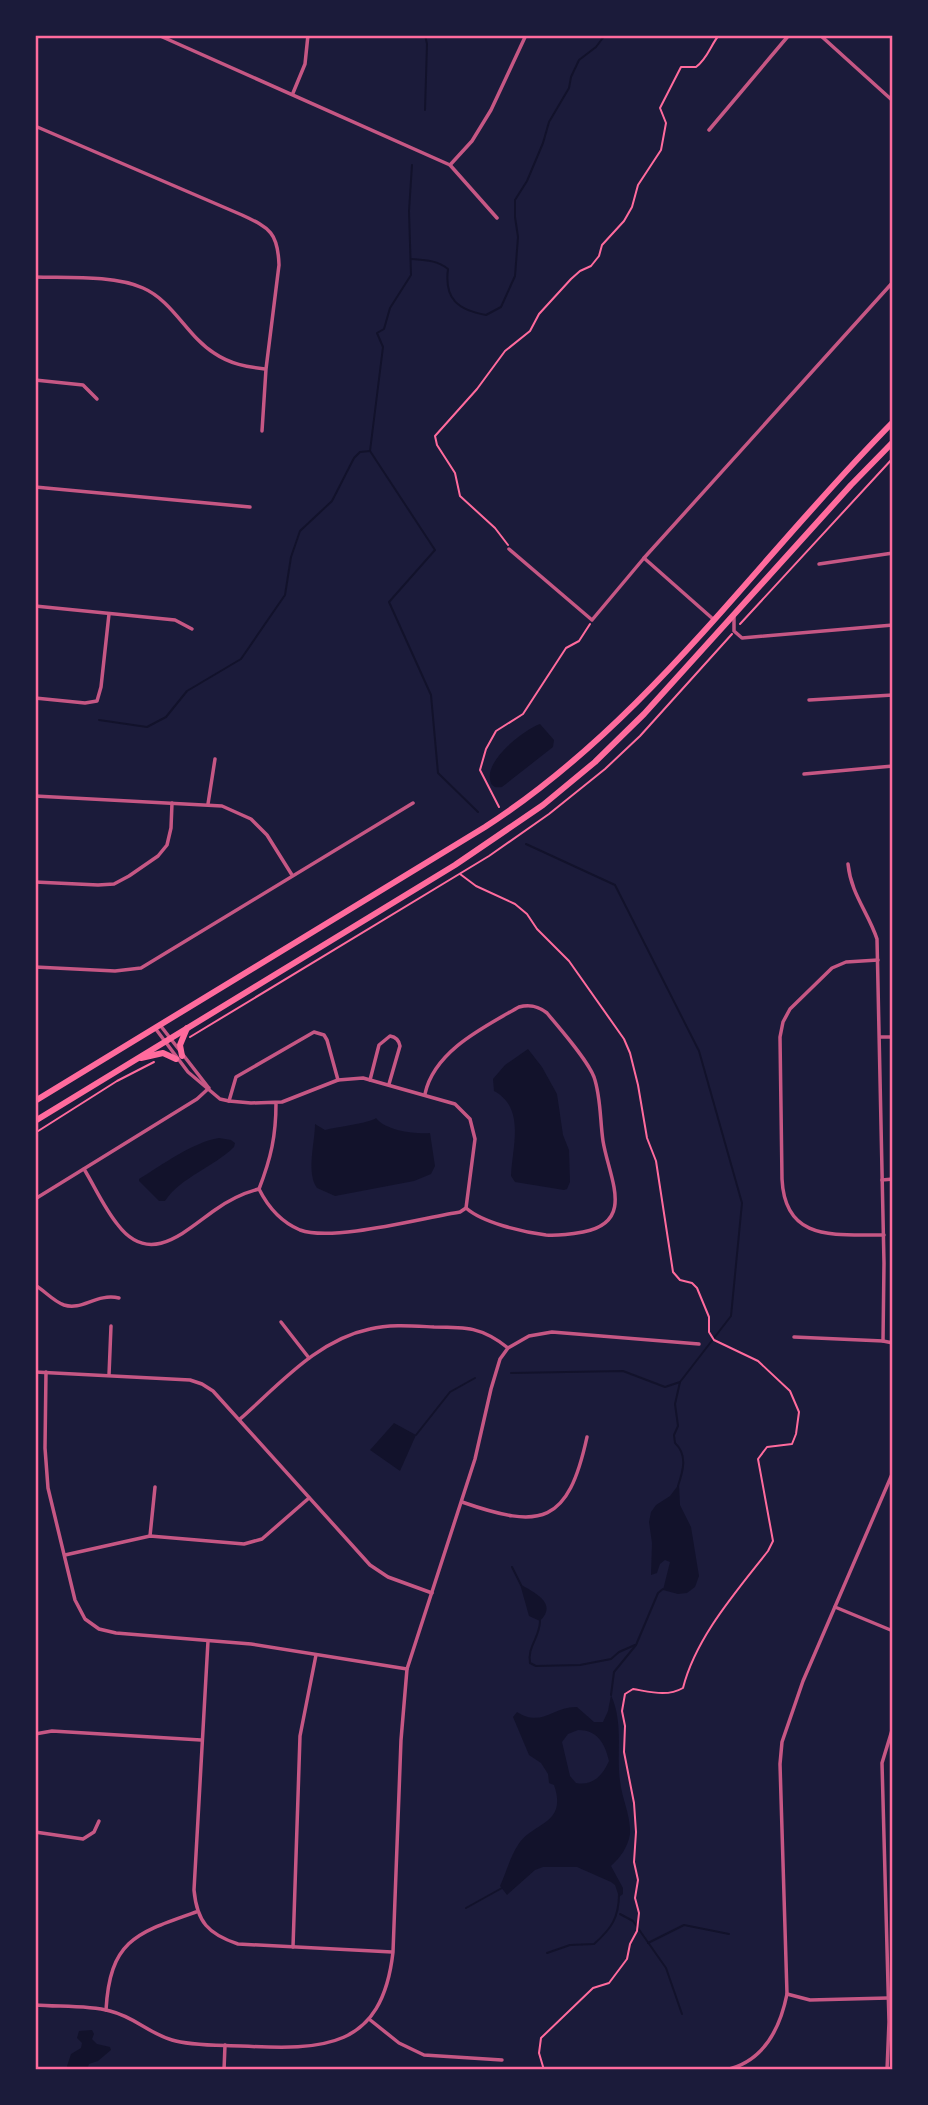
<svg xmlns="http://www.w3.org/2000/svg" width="928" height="2105" font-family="Jost,sans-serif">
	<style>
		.water { fill: #12122b; fill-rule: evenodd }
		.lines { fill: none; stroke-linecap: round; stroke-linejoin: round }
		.stream { stroke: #12122b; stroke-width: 2 }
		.path { stroke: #ff6b9d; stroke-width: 2 }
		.minor { stroke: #c65784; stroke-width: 3.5 }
		.trunk { stroke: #ff6b9d; stroke-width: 6 }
		.neatline { fill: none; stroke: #ff6b9d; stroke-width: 2.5 }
	</style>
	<rect width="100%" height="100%" fill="#1b1b3a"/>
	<g class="water">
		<path d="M540 724 554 740 553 747 502 787C495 788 491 787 490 779 486 760 523 730 540 724Z"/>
		<path d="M528 1049 542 1067 557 1094 563 1135 569 1150 570 1182 567 1189 564 1190 515 1182 511 1176C512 1148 526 1108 494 1091L493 1079 505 1065Z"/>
		<path d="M376 1118C386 1131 415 1134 430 1133L435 1166 431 1174 414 1181 335 1196 317 1188C306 1172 315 1143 315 1124L325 1130C336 1127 370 1123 376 1118Z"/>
		<path d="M219 1138 231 1140 235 1143 234 1147C214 1167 181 1177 165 1201H159L139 1181V1179C162 1165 193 1142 219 1138Z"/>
		<path d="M394 1423 416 1435 400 1471 370 1450Z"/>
		<path d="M679 1484 680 1505 691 1527 699 1576 695 1587 687 1593 678 1594 663 1590 670 1562 665 1560 660 1564 657 1573 651 1575 652 1543 649 1522 651 1512 656 1505 670 1496Z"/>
		<path d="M520 1584C533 1592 559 1603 540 1621L529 1616Z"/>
		<path d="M611 1695C624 1724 616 1752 620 1781 622 1799 631 1816 630 1834 628 1847 620 1858 611 1866L623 1888V1894L619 1897 615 1885 611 1882 577 1867H543L535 1870 507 1895 500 1886C506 1873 510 1857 518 1845 532 1822 568 1825 554 1785L549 1783 548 1774 541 1763 529 1755 513 1717 517 1712C542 1728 553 1706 577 1707L594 1722H603L608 1711ZM578 1730C597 1730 605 1743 609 1761 602 1776 593 1786 576 1783L570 1776 562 1742 568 1734Z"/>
		<path d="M92 2030 94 2034 92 2039 97 2044 110 2047 111 2050 98 2061 89 2064 87 2070H68L67 2066 71 2054 81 2048 82 2043 77 2038 79 2031Z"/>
	</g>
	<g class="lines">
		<g class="stream">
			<path d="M425 35 427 44 425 110"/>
			<path d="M412 165 409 211 411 275 390 308 384 329 377 333 383 347 370 451 435 550 389 602 431 695 438 773 478 812"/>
			<path d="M411 259C424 260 437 260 448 269 444 299 458 310 486 315L501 307 515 276 518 237 515 217V200L527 181 543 143 549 122 569 88 571 77 579 60 596 47 605 35"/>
			<path d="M99 720 147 727 166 717 187 691 241 659 285 595 291 557 300 531 332 501 354 458 360 452 370 451"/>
			<path d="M526 844 615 885 699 1051 742 1203 731 1316 680 1382 675 1404 678 1426 674 1435 675 1443C688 1455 683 1471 678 1486"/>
			<path d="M511 1373 623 1371 665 1387 680 1382"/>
			<path d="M416 1435 450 1392 475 1378"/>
			<path d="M512 1567 521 1585"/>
			<path d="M540 1621C540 1637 527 1647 530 1663L536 1666 580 1665 611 1659 619 1652 635 1645"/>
			<path d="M611 1695 614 1672 636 1645 658 1593 663 1589"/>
			<path d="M466 1908 502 1888"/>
			<path d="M620 1914 633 1921 666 1968 682 2014"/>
			<path d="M648 1943 684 1925 729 1934"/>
			<path d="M547 1953 570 1945 594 1944C611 1929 619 1918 619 1894"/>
		</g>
		<g class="path">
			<path d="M508 545 495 528 460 496 455 473 437 445 435 436 477 389 505 351 530 331 539 314 571 279 580 271 591 266 599 256 602 245 624 221 632 207 638 185 661 150 666 123 660 108 681 67H696C708 58 710 46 719 35"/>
			<path d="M740 624 893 458"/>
			<path d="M499 807 480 770 486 749 496 731 523 714 566 648 579 641 590 624"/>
			<path d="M460 874 476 886 515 904 527 914 537 929 569 961 624 1039 630 1053 638 1085 647 1138 656 1161 673 1272 680 1280 692 1283 697 1288 709 1317V1332L714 1340 758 1361 790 1391 799 1412 796 1434 792 1444 767 1447 758 1459 773 1541 768 1551C736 1592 696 1637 683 1688 667 1697 651 1692 633 1689L625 1694 622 1711 625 1726 624 1752 634 1803 636 1832 634 1862 638 1880 635 1898 639 1913 637 1931 630 1944 627 1959 609 1983 593 1988 541 2038 539 2053 544 2070"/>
			<path d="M190 1037 489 856 549 814 605 769 640 736 732 634"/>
			<path d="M35 1133 117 1081 154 1062"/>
		</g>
		<g class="minor">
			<path d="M158 35 450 165 497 218"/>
			<path d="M820 35 893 101"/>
			<path d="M293 93 305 64 308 35"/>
			<path d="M35 126 242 215C270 228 278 233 279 265L266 369 262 431"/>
			<path d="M709 130 789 35"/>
			<path d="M450 165 472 141 491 110 526 35"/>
			<path d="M35 277C67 278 114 275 143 288 173 301 187 336 214 353 230 364 247 367 265 369"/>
			<path d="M35 380 83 385 97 399"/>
			<path d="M35 487 250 507"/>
			<path d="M509 549 592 620 644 558 893 282"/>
			<path d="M644 558 713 619"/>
			<path d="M819 564 893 553"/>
			<path d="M35 606 175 620 192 629"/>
			<path d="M734 617V631L742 638 893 625"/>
			<path d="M35 698 85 703 97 701 101 687 109 614"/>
			<path d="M809 700 893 695"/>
			<path d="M804 774 893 766"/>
			<path d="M35 796 222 806 251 819 267 835 292 875"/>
			<path d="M208 804 215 759"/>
			<path d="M848 864C851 894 868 912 877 939L884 1263 883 1341"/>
			<path d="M35 882 98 885 114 884 129 876 158 856 167 845 171 828 172 803"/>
			<path d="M878 960 846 962 832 968 790 1009 783 1022 780 1037 782 1179C785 1243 836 1234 884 1235"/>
			<path d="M35 967 115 971 141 968 413 803"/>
			<path d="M160 1025 208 1087"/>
			<path d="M155 1028 188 1072 220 1099 229 1101 251 1103 282 1102 338 1080 363 1078 455 1104 470 1119 475 1139 466 1208 460 1212C422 1218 333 1242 300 1230 281 1222 268 1207 259 1189 271 1158 276 1136 276 1103"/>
			<path d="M880 1037H893"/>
			<path d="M370 1080 379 1045 390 1036C396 1037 399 1040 400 1046L389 1084"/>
			<path d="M425 1094C434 1051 484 1027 519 1007 530 1004 538 1006 547 1013 560 1029 587 1059 594 1077 601 1097 600 1121 603 1141 609 1178 636 1222 583 1232 571 1234 558 1236 546 1235 523 1232 483 1223 466 1208"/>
			<path d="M229 1101 236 1077 314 1032 324 1035 327 1040 338 1080"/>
			<path d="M84 1169C95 1187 104 1208 118 1225 150 1267 185 1231 215 1210 229 1200 243 1193 259 1189"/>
			<path d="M882 1180 893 1179"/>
			<path d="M35 1199 197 1099 209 1088"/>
			<path d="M35 1285C45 1291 53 1301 64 1305 82 1311 96 1293 119 1298"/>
			<path d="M281 1322 309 1358"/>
			<path d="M794 1337 883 1341 893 1343"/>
			<path d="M35 1372 190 1380 202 1384 213 1391 370 1565 388 1577 432 1593"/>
			<path d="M46 1372 45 1448 48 1488 75 1600 85 1619 99 1629 116 1633 251 1644 407 1669"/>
			<path d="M109 1375 111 1326"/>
			<path d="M240 1419C279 1385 317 1340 370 1329 390 1324 413 1326 434 1327 466 1327 482 1327 508 1348"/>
			<path d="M462 1502C542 1530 568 1524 587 1437"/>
			<path d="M150 1536 155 1487"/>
			<path d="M65 1555 150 1536 244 1544 262 1539 309 1498"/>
			<path d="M835 1607 893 1631"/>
			<path d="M208 1641 194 1890C197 1922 208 1934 238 1944L392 1952"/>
			<path d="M35 1734 52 1731 201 1740"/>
			<path d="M35 1832 83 1839 94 1832 99 1821"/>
			<path d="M293 1947 300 1736 316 1655"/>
			<path d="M787 1994 810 2000 888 1998"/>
			<path d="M35 2005C59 2007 87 2005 110 2011 135 2017 148 2033 172 2040 190 2046 221 2045 241 2046 323 2050 382 2050 393 1952L401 1740 407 1669 475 1459 491 1389 500 1359 508 1348 529 1336 552 1332 699 1344"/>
			<path d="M106 2010C110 1940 136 1933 196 1912"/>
			<path d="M369 2019 399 2043 424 2055 502 2060"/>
			<path d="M224 2070 225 2045"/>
			<path d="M580 2070H583"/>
			<path d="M725 2070C763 2062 780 2029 787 1994L780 1764 782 1742 803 1681 893 1472"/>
			<path d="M887 2070 889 2022 882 1763 893 1727"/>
		</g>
		<g class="trunk">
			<path d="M182 1056 180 1045 187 1028"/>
			<path d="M141 1058 163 1053 176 1059"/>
			<path d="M35 1101 485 827C648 722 758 558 893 422"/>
			<path d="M35 1121 455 865 543 805 595 762 644 714 851 485 893 442"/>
		</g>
	</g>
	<rect width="928" height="2105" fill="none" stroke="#1b1b3a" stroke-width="74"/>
	<rect x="37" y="37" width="854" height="2031" class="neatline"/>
</svg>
